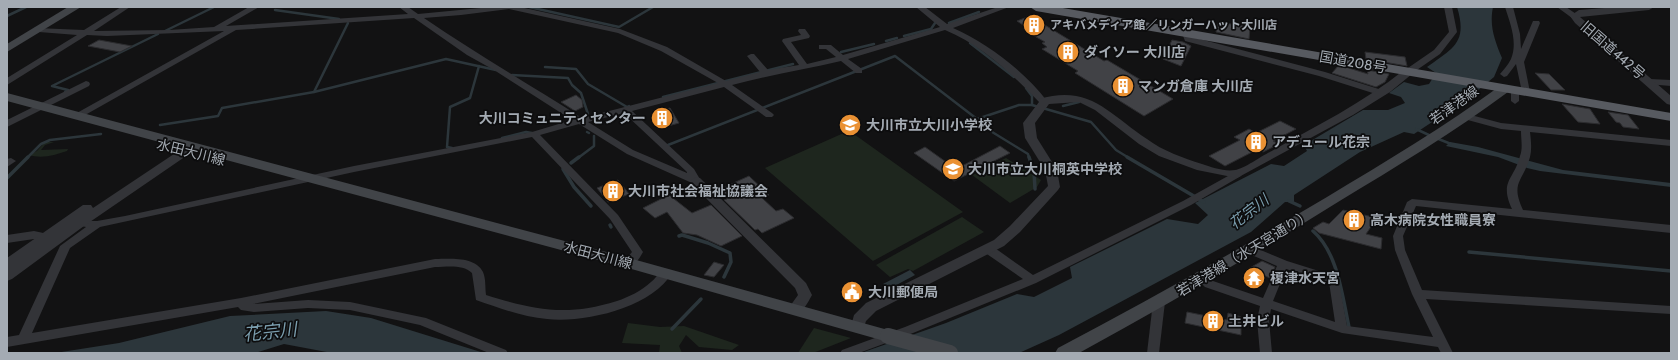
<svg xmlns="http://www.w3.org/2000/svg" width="1678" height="360" font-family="Cabin,'Noto Sans JP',sans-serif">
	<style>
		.green { fill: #1e261e }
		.water { fill: #2c363b }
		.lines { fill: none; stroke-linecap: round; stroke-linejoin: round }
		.stream-far1 { stroke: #2c363b; stroke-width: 2.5 }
		.stream { stroke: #2c363b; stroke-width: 3.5 }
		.building { fill: #414246; stroke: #2c2c2f }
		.minor { fill: #333438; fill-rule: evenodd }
		.tertiary { fill: #333438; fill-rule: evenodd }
		.secondary { fill: #414448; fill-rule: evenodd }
		.trunk { fill: #575a60; fill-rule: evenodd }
		.secondary-bridge { stroke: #414448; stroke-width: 16 }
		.labels { text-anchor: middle; stroke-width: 3.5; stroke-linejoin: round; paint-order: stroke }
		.far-poi-label { font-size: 12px; font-weight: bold; fill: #a4abb3; stroke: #0d0d0e; text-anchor: start }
		.street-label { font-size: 14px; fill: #a4abb3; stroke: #0d0d0e }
		.poi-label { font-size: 14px; font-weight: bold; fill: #a4abb3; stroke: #0d0d0e; text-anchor: start }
		.water-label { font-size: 15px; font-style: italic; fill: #7b9eae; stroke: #0d0d0e }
		.near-water-label { font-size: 18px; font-style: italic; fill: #7b9eae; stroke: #0d0d0e }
	</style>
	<rect width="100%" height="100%" fill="#121213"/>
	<g class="green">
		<path d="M846 132 848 134 851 132 963 212 873 261 765 168Z"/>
		<path d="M45 142H54L45 145 41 150 68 149 67 151C55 155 42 159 29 155L37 151Z"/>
		<path d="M1006 158 1041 180 1037 187 1010 203 972 175Z"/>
		<path d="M962 217 984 232 913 271 908 269 890 277 876 265Z"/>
		<path d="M628 323 660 327 684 326 739 345 732 350 699 347 686 335 679 346 682 353H659L660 345 622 343Z"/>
		<path d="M814 328 851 338 813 353H798Z"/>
	</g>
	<g class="water">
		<path d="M1457 7H1493C1489 26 1495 41 1502 58L1494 77 1470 97 1414 134 1404 132 1360 152 1294 195V202H1285L1251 232 1059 335 1019 353H861L946 323 1017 294 1034 297 1072 278 1070 267 1167 219 1198 224 1208 215 1195 203 1271 164 1284 166 1307 151 1304 145 1363 110H1388L1405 103 1401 97 1389 93 1404 82 1419 86 1429 84 1436 73 1427 67C1453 48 1468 43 1457 7Z"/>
		<path d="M1450 142 1478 147 1563 170 1671 183V187L1540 171 1527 168 1498 157 1446 146Z"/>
		<path d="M910 270 915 275 889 289 883 284Z"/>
		<path d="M326 311 371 318 484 353H332L284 344 255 353H55L119 343 230 316Z"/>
	</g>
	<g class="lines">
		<g class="stream-far1">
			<path d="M529 7 619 27 653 7"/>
			<path d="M275 10 339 19"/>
			<path d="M7 16 26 7"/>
			<path d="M949 23 979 12"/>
			<path d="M165 31 214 7"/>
			<path d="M904 36 931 29 935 23"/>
			<path d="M886 41 897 38"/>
			<path d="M970 43 1014 77"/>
			<path d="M841 52 874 44"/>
			<path d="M545 67 576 69 588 84 627 107 629 106"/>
			<path d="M512 75 568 78 572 85 581 93 588 114"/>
			<path d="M1026 88 1032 96V105"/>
			<path d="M65 92 68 90 52 86 158 34"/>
			<path d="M314 92 348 23"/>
			<path d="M663 97 793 64"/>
			<path d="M1063 106 1079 102"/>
			<path d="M977 119 1019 105H1032L1091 122 1116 150 1129 158"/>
			<path d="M160 125 218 116 222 108 314 92 446 59 496 70"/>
			<path d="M1416 129 1431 136"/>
			<path d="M587 132 589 133"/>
			<path d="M502 138 526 132 532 133"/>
			<path d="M1436 138 1451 144"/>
			<path d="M668 145 895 56 977 119 984 127 1028 154 1029 158"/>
			<path d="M452 148 447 147 450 107 470 98 479 66"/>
			<path d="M27 158 41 144 50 140 101 134"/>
			<path d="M578 158 594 146V136"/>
		</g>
		<g class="stream">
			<path d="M1029 157 1034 172 1035 189"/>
			<path d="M1127 157 1204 202"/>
			<path d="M571 163 579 157"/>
			<path d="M563 169 574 187 591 206"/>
			<path d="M7 178 28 157"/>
			<path d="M1289 201 1300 206"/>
			<path d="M610 225 611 227"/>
			<path d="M1313 231C1338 253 1342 295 1349 327"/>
			<path d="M679 236 682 235 708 243 730 253 731 262 724 277"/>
			<path d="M1469 252 1671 271"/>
			<path d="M672 329 701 299"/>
		</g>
	</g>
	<g class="building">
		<path d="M1030 16 1104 61 1107 60 1173 99 1144 116 1075 73 1078 71 1042 49 1047 47 1042 43 1045 42 1024 30 1029 29 1017 21Z"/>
		<path d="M1218 22 1250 27 1249 39 1216 32Z"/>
		<path d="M99 40 132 46 120 52 88 46Z"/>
		<path d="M1172 40 1183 42 1191 46 1181 66 1163 59Z"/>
		<path d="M1365 52 1405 57 1407 66 1366 59Z"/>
		<path d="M1339 65 1368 74 1367 70 1389 74 1385 82 1376 87 1332 73Z"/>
		<path d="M1535 73 1549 74 1565 90H1551Z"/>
		<path d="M576 95 582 100 583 107 575 111 561 102Z"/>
		<path d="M1562 104 1590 109 1600 124 1578 122Z"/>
		<path d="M670 108 679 123 661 128 653 113Z"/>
		<path d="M1608 112 1628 115 1639 129 1623 127 1620 123 1616 122Z"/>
		<path d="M1280 121 1296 129 1273 141 1279 144 1263 152 1258 149 1225 166 1209 156 1240 140 1234 137 1249 129 1256 133Z"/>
		<path d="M1000 146 1010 153 954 181 914 153 925 147 946 162 952 160 962 166Z"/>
		<path d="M749 176 769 195 762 198 776 211 783 209 794 218 762 233 758 229 755 230 724 200 727 199 718 190Z"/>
		<path d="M618 180 629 194 608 202 597 188Z"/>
		<path d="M669 195 692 213 711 205 742 236 721 246 697 235 683 233 667 212 655 218 643 208Z"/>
		<path d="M1343 210 1377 218 1366 234 1382 238 1381 249 1319 233 1313 228 1323 222 1329 224Z"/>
		<path d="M1262 261 1275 267 1270 278 1248 269Z"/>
		<path d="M714 262 724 265 714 277 704 275Z"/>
		<path d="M1187 312 1227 320 1228 313 1241 317V335L1185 323Z"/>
	</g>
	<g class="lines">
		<g class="minor">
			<path d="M121 7H130L94 31 169 30 214 27 249 7H259L226 26 408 14 399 7H408L418 14 491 7H520L620 29 667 47 726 81 760 72 747 56 751 54H754L768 70 799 65 782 41 783 39 801 35 798 31 799 29H805L810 36 809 38 791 42 807 64 836 57 826 49H819V45H831L843 55 940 27 916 7H925L947 24 998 7H1009L953 28C986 42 1025 72 1047 101L1043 104 1040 103C1012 74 983 46 945 30L848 59 862 69V73H856L841 61C804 70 768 75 732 85L772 113 774 115 772 117H766L724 87 632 111 694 169 701 181 700 183H692L627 154 579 124 540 135 618 215 643 252C639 259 634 268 625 266L623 263 632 252 610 219 532 137 354 172 100 227 70 248 32 333 241 298 435 259C449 259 475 256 483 272 486 279 485 287 486 295 535 310 566 317 617 301 629 297 641 291 651 282 655 279 658 274 661 271 664 269 667 269 670 270L672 273C651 308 585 323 547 319 523 317 499 308 476 300L472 273C463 264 447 267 435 267L253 304 308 300 350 302 426 318 506 350 508 353H489L420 325 350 310 308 308 254 312 241 310 238 307 7 347V337L19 335 60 246 86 227 76 225 75 223 76 221H97L125 216 354 166 532 132 572 120 494 70 467 55 414 18 236 30 78 119 73 116 75 114 224 31 107 36 87 35 7 85V78L77 35 39 32H36V28L84 30ZM509 9 618 33 661 51 718 83 582 118C529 84 475 53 424 18L461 15ZM624 113 687 172V173L633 150 588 122Z"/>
			<path d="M1444 7H1452L1457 32 1440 54 1411 74H1405V70L1434 50 1449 32Z"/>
			<path d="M1505 7H1513L1520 34 1521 49 1533 21H1539L1540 23 1524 62 1530 92 1529 94 1526 95 1522 92 1516 64 1507 76 1504 77 1500 74C1504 69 1508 65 1511 59 1518 42 1510 23 1505 7Z"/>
			<path d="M1557 7H1566L1579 16 1575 18H1572Z"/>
			<path d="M1183 31H1189L1192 37 1325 72 1385 91 1386 93 1385 95H1379L1319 76 1185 41 1182 33Z"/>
			<path d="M1650 79 1671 80V86L1647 84 1646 82Z"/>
			<path d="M86 81 89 82 90 84 89 86 7 127V120Z"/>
			<path d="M1515 88 1519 91V101L1515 104 1511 101V91Z"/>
			<path d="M1467 114 1501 123 1671 140V146L1530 132C1531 141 1532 149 1530 157 1523 182 1510 182 1523 210L1671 225V233L1416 206 1403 236 1405 250 1422 290 1671 306V314L1426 299 1453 353H1441L1438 347 1342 333 1271 309 1269 320 1272 353H1260L1257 320 1260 306 1205 287 1196 278 1198 275 1202 274 1213 281 1263 298 1277 266 1247 253 1246 250 1247 247 1251 246 1287 261 1338 277 1347 326 1433 337 1412 294 1395 250 1393 236 1407 202 1412 199 1512 209C1499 181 1514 180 1520 156 1523 148 1521 140 1521 131L1501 129 1464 119 1462 117 1464 115ZM1286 269 1329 282 1335 322 1273 301Z"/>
			<path d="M11 158 16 161 7 167V159Z"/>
			<path d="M1237 171 1241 172 1242 174 1241 176 1191 205 1036 283 913 333 859 353H840L842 350 905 327 1023 279 984 252 983 249 984 246H992L1033 275 1183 201Z"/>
			<path d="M34 231 48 234 49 237 44 241 34 239 7 243V235Z"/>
			<path d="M1159 298 1163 299 1165 302 1159 353H1147L1153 302 1155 299Z"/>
		</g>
		<g class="tertiary">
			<path d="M1617 7H1654L1649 10 1580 17 1671 96V105L1667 104 1575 23 1570 16 1579 10Z"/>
			<path d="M1408 69 1413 72 1412 74 1390 92 1353 115 1237 178 1197 170 1159 156 1139 144 1095 110 1079 102 1049 104 1035 123 1037 138 1057 170 1060 187 1058 190 1020 232 1004 246 876 311 866 321 863 330 858 331 853 330 851 326 854 315 866 303 994 240 1010 226 1048 186 1045 170 1025 138 1023 123 1039 102V99C1090 84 1109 114 1147 139 1163 151 1183 158 1202 164 1211 167 1225 172 1235 170 1244 169 1261 156 1270 152 1316 126 1363 103 1404 70Z"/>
			<path d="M188 143 194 146 189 154 84 226 12 279 7 281V258L83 205H91L93 208 180 150 184 144Z"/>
			<path d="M696 177 700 178 806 283 812 295C807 304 802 316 790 313L788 309 798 295 795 288 692 184 690 181Z"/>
		</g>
		<g class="secondary">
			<path d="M68 7H81L7 52V44Z"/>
			<path d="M1504 85 1508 86 1510 89 1508 92C1454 132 1396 167 1338 202 1253 255 1167 305 1079 353H1055L1058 348C1149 300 1238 250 1327 197 1385 162 1444 127 1500 86Z"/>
			<path d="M7 93 629 258 888 330 894 331 897 336 894 341 888 342 628 268 7 101Z"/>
		</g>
		<path class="trunk" d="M1030 7H1057L1671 113V121L1036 11Z"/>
		<path class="secondary-bridge" d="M888 336 950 353"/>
	</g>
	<defs>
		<g id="building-disc" transform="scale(1.15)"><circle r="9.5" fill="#ea9133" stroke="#0d0d0e"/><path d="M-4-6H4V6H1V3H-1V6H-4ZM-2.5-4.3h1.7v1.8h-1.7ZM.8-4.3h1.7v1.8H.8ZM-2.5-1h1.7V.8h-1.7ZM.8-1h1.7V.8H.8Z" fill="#fff"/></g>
		<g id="school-disc" transform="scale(1.15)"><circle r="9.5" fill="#ea9133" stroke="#0d0d0e"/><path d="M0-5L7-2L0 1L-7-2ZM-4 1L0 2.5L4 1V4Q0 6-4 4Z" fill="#fff"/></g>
		<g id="temple-disc" transform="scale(1.15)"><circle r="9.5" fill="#ea9133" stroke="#0d0d0e"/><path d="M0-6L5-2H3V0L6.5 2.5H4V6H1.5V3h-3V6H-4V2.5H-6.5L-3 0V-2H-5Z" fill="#fff"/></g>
		<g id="civic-disc" transform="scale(1.15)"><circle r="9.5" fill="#ea9133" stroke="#0d0d0e"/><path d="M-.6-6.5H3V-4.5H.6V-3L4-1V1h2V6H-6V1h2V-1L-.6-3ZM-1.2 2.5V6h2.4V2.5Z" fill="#fff"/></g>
	</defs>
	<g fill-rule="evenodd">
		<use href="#building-disc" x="1034" y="25"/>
		<use href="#building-disc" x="1068" y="52"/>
		<use href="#building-disc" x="1123" y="86"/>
		<use href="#building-disc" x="662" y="118"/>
		<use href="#school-disc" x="850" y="125"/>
		<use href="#building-disc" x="1256" y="142"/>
		<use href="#school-disc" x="953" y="169"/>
		<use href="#building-disc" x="613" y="191"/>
		<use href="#building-disc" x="1354" y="220"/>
		<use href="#temple-disc" x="1254" y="278"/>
		<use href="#civic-disc" x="852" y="292"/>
		<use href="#building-disc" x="1213" y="321"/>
	</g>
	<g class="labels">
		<g class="far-poi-label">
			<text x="1050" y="29">アキバメディア館／リンガーハット大川店</text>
		</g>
		<g class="street-label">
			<text transform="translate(1613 50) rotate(41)" y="5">旧国道442号</text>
			<text transform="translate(1353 62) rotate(10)" y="5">国道208号</text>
			<text transform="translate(1454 105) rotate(-35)" y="5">若津港線</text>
			<text transform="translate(191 152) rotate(14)" y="5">水田大川線</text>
			<text transform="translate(1244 253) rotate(-31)" y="5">若津港線（水天宮通り）</text>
			<text transform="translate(598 255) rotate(15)" y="5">水田大川線</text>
		</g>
		<g class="poi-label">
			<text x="1084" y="57">ダイソー 大川店</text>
			<text x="1138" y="91">マンガ倉庫 大川店</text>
			<text x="646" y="123" text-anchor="end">大川コミュニティセンター</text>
			<text x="866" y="130">大川市立大川小学校</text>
			<text x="1272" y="147">アデュール花宗</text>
			<text x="968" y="174">大川市立大川桐英中学校</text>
			<text x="628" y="196">大川市社会福祉協議会</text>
			<text x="1370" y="225">高木病院女性職員寮</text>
			<text x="1270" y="283">榎津水天宮</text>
			<text x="868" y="297">大川郵便局</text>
			<text x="1228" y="326">土井ビル</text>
		</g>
		<g class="water-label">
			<text transform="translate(1249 212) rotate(-38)" y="5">花宗川</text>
		</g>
		<g class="near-water-label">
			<text transform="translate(270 332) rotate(-6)" y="6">花宗川</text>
		</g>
	</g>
	<rect width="1678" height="360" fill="none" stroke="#a4abb3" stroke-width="16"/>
</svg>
